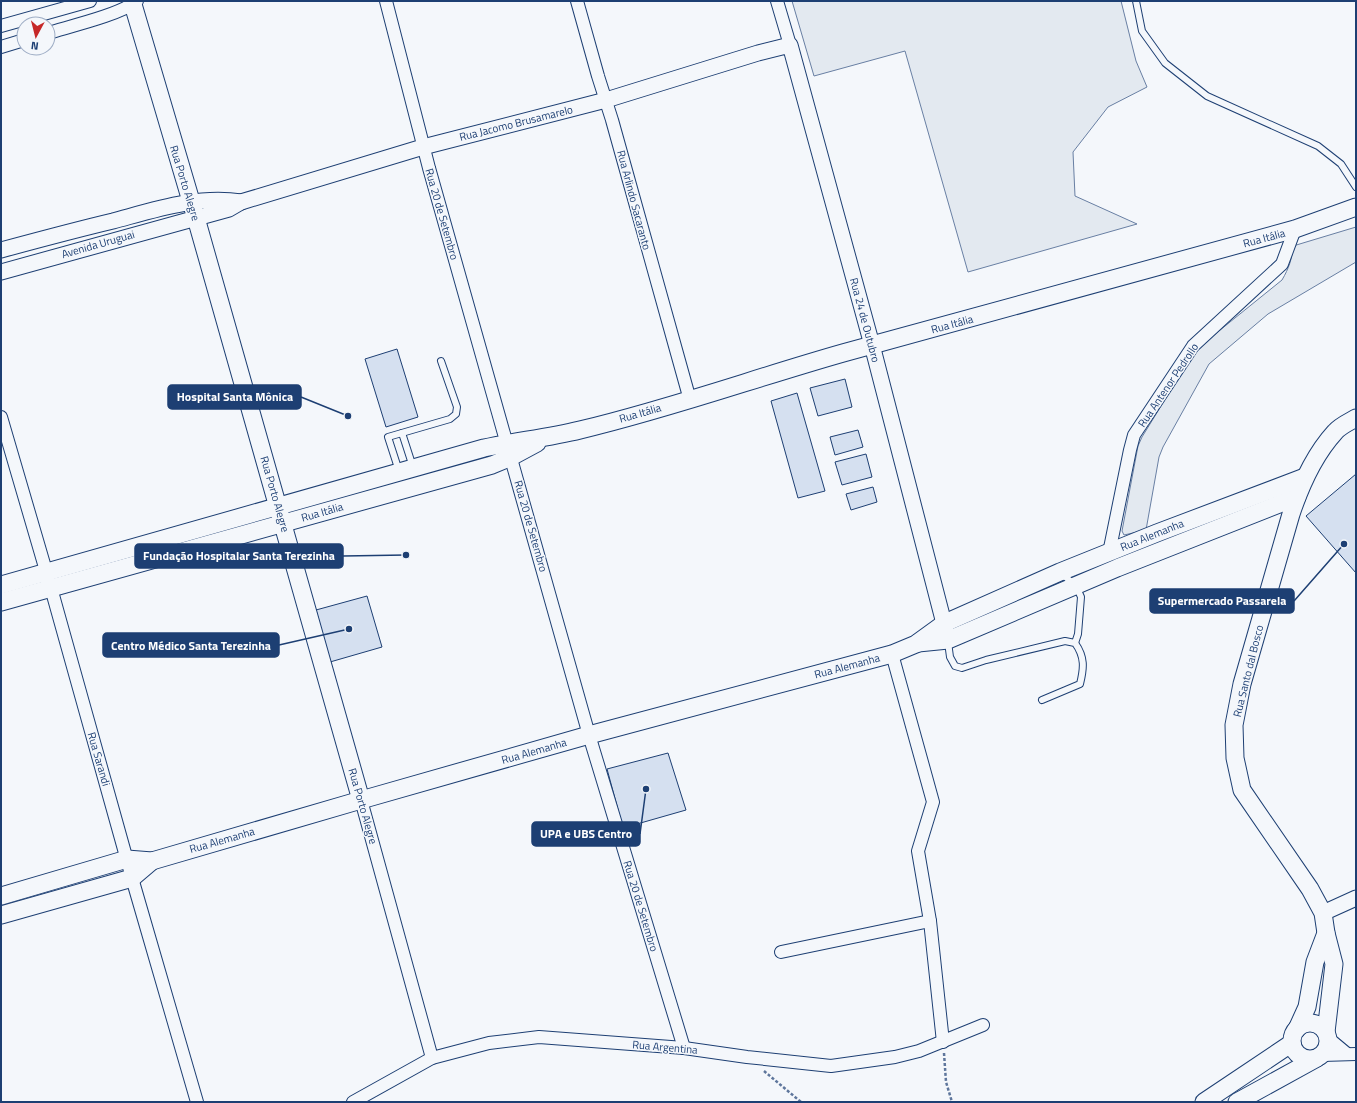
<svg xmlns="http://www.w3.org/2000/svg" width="1357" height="1103" font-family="'Titillium Web',sans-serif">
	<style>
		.green { fill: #e3e9f0; stroke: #687fa3 }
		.building { fill: #d5e0f0; stroke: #1d3f73 }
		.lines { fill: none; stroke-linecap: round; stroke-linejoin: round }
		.service-casing { stroke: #1d3f73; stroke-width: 8 }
		.minor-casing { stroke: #1d3f73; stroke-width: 14 }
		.tertiary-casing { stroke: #1d3f73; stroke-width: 17 }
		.secondary-casing { stroke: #1d3f73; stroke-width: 19 }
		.path { stroke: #5e769c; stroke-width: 2.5; stroke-dasharray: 3 2; stroke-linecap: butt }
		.service { stroke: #f4f7fb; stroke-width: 6 }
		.minor { stroke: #f4f7fb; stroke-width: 12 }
		.tertiary { stroke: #f4f7fb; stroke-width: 15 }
		.secondary { stroke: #f4f7fb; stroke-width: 17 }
		.labels { text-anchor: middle; stroke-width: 3; stroke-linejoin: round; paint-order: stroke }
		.street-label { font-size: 11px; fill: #1d3f73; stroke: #f4f7fb }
		.leader { fill: none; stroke: #1d3f73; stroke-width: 1.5 }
		.callout-dot { fill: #1d3f73; stroke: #f4f7fb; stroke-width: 1.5 }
		.callout { fill: #1d3f73; stroke: #1d3f73; stroke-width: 1.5 }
		.callout-label { font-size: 12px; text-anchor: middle; font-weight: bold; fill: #fff }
	</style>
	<rect width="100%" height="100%" fill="#f4f7fb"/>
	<g class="green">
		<path d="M792 1H1121L1136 61 1147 87 1108 107 1073 152 1075 196 1137 224 968 272 905 51 814 76Z"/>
		<path d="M1356 227V262L1268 314 1209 364 1163 447 1159 457 1146 530 1124 535 1122 531 1138 446 1142 437 1193 354 1204 343 1282 280C1289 268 1292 259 1293 246Z"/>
	</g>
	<g class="building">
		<path d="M397 349 418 417 386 427 365 359Z"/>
		<path d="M845 379 852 407 818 416 810 388Z"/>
		<path d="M797 393 825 491 798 498 771 401Z"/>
		<path d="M858 430 863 447 835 455 830 437Z"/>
		<path d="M866 454 872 477 842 485 835 462Z"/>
		<path d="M1356 474V573L1306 516Z"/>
		<path d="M873 487 877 502 851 510 846 494Z"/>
		<path d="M367 596 382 647 330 662 316 610Z"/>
		<path d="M668 753 686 810 623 828 607 769Z"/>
	</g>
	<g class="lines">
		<g class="service-casing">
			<g id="service">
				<path d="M1136 1 1142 31 1165 63 1207 96 1318 146 1341 164 1356 187"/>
				<path d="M402 433 413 467"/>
				<path d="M399 471 388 437 450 419 456 414 457 407 441 361"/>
				<path d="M1061 573 1076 586 1081 597 1078 634 1075 643"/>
				<path d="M948 642 950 657 955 666 962 668 986 660 1065 641 1075 643C1085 657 1084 668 1080 684L1042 700"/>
			</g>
		</g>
		<g class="minor-casing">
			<g id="minor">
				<path d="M386 1 429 168 589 735 684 1048"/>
				<path d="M577 1 598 76 612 120 690 400"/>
				<path d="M777 1 790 45"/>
				<path d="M1 26 90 1"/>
				<path d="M48 33C71 26 119 15 137 1"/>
				<path d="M1 47 24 40"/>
				<path d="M1 417 51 588 132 878 197 1102"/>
				<path d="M1109 553 1130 450 1134 435 1193 346 1282 264 1295 229"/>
				<path d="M892 654 933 802 918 851 930 921 943 1042"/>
				<path d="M361 800 432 1058"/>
				<path d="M781 952 930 921"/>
				<path d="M1328 1038 1346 1053"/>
				<path d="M1322 1055 1356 1054"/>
				<path d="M353 1102 432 1058 489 1043 539 1037 684 1048 747 1057 831 1066 895 1057 919 1051 983 1025"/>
			</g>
		</g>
		<g class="tertiary-casing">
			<g id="tertiary">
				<path d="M1 250C38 240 75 230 113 221 154 210 198 195 241 202"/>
				<path d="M1 272 229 209 241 202 423 147 606 100 758 53 790 45 872 345 947 635"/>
				<path d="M1323 913 1356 898"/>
			</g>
		</g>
		<g class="secondary-casing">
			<g id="secondary">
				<path d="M132 1 196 218 361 800"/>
				<path d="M1 585 484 448C516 441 548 438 580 430 669 409 755 378 843 353 993 311 1144 270 1295 229L1356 207"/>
				<path d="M1 602 492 465 511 457 537 443"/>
				<path d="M918 643 948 640 1117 568 1297 497"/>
				<path d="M1 896 127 859 152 861 361 800 589 735 892 654 916 644 945 623 1060 572 1157 533 1305 477"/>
				<path d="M1 915 132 878 152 861"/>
				<circle cx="1310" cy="1041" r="18"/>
				<path d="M1297 1029 1307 1007 1315 962 1326 933"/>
				<path d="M1326 1032 1334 964 1326 933 1323 913 1310 889 1242 790 1235 758 1234 725 1242 684 1291 514C1301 484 1314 455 1335 432 1340 426 1349 422 1356 418"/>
				<path d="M1204 1102 1292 1043"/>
				<path d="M1237 1102 1317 1058"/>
			</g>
		</g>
		<g class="path">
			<path d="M944 1053 946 1082 952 1102"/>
			<path d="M764 1071 801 1102"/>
		</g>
		<use href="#service" class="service"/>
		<use href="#minor" class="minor"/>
		<use href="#tertiary" class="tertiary"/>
		<use href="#secondary" class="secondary"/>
	</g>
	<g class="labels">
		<g class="street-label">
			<text transform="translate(516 123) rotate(-14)" y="4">Rua Jacomo Brusamarelo</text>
			<text transform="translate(185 183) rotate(73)" y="4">Rua Porto Alegre</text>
			<text transform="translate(634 200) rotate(75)" y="4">Rua Arlindo Sacaranto</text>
			<text transform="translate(442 214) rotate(74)" y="4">Rua 20 de Setembro</text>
			<text transform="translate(1264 238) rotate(-15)" y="4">Rua Itália</text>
			<text transform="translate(98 244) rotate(-16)" y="4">Avenida Uruguai</text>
			<text transform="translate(865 320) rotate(75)" y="4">Rua 24 de Outubro</text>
			<text transform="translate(952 324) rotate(-15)" y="4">Rua Itália</text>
			<text transform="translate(1168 385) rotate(-56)" y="4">Rua Antenor Pedrollo</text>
			<text transform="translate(640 413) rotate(-16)" y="4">Rua Itália</text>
			<text transform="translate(275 494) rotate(74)" y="4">Rua Porto Alegre</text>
			<text transform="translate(322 512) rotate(-16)" y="4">Rua Itália</text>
			<text transform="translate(531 526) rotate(74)" y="4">Rua 20 de Setembro</text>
			<text transform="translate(1152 535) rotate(-22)" y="4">Rua Alemanha</text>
			<text transform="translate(847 666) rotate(-15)" y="4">Rua Alemanha</text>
			<text transform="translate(1248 671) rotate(-76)" y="4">Rua Santo dal Bosco</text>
			<text transform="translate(534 751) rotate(-16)" y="4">Rua Alemanha</text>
			<text transform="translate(99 759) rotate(74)" y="4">Rua Sarandi</text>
			<text transform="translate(363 806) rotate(74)" y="4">Rua Porto Alegre</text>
			<text transform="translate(222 840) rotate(-16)" y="4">Rua Alemanha</text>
			<text transform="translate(641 906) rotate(73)" y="4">Rua 20 de Setembro</text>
			<text transform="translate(665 1047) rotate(5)" y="4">Rua Argentina</text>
		</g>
	</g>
	<path class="leader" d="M348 416L301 397M406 555L343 556M1344 544L1294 601M349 629L279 645M646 789L640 834"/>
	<g class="callout-dot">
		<circle cx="348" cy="416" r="4"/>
		<circle cx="406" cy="555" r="4"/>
		<circle cx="1344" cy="544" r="4"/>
		<circle cx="349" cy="629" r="4"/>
		<circle cx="646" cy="789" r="4"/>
	</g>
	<g class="callout">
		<rect x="168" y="385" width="133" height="24" rx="4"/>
		<rect x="135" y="544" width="208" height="24" rx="4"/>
		<rect x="1150" y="589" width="144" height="24" rx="4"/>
		<rect x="103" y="633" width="176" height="24" rx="4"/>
		<rect x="532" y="822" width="108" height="24" rx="4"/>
	</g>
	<g class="callout-label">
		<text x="235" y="401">Hospital Santa Mônica</text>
		<text x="239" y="560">Fundação Hospitalar Santa Terezinha</text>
		<text x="1222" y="605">Supermercado Passarela</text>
		<text x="191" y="650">Centro Médico Santa Terezinha</text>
		<text x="586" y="838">UPA e UBS Centro</text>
	</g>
	<rect width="1357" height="1103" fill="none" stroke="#1d3f73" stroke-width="4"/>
	<g transform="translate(36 36) rotate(187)"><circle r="19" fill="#f4f7fb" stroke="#9eadc5"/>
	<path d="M0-3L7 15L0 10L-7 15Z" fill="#c62828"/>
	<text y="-6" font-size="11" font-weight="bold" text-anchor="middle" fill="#1d3f73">N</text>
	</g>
</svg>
